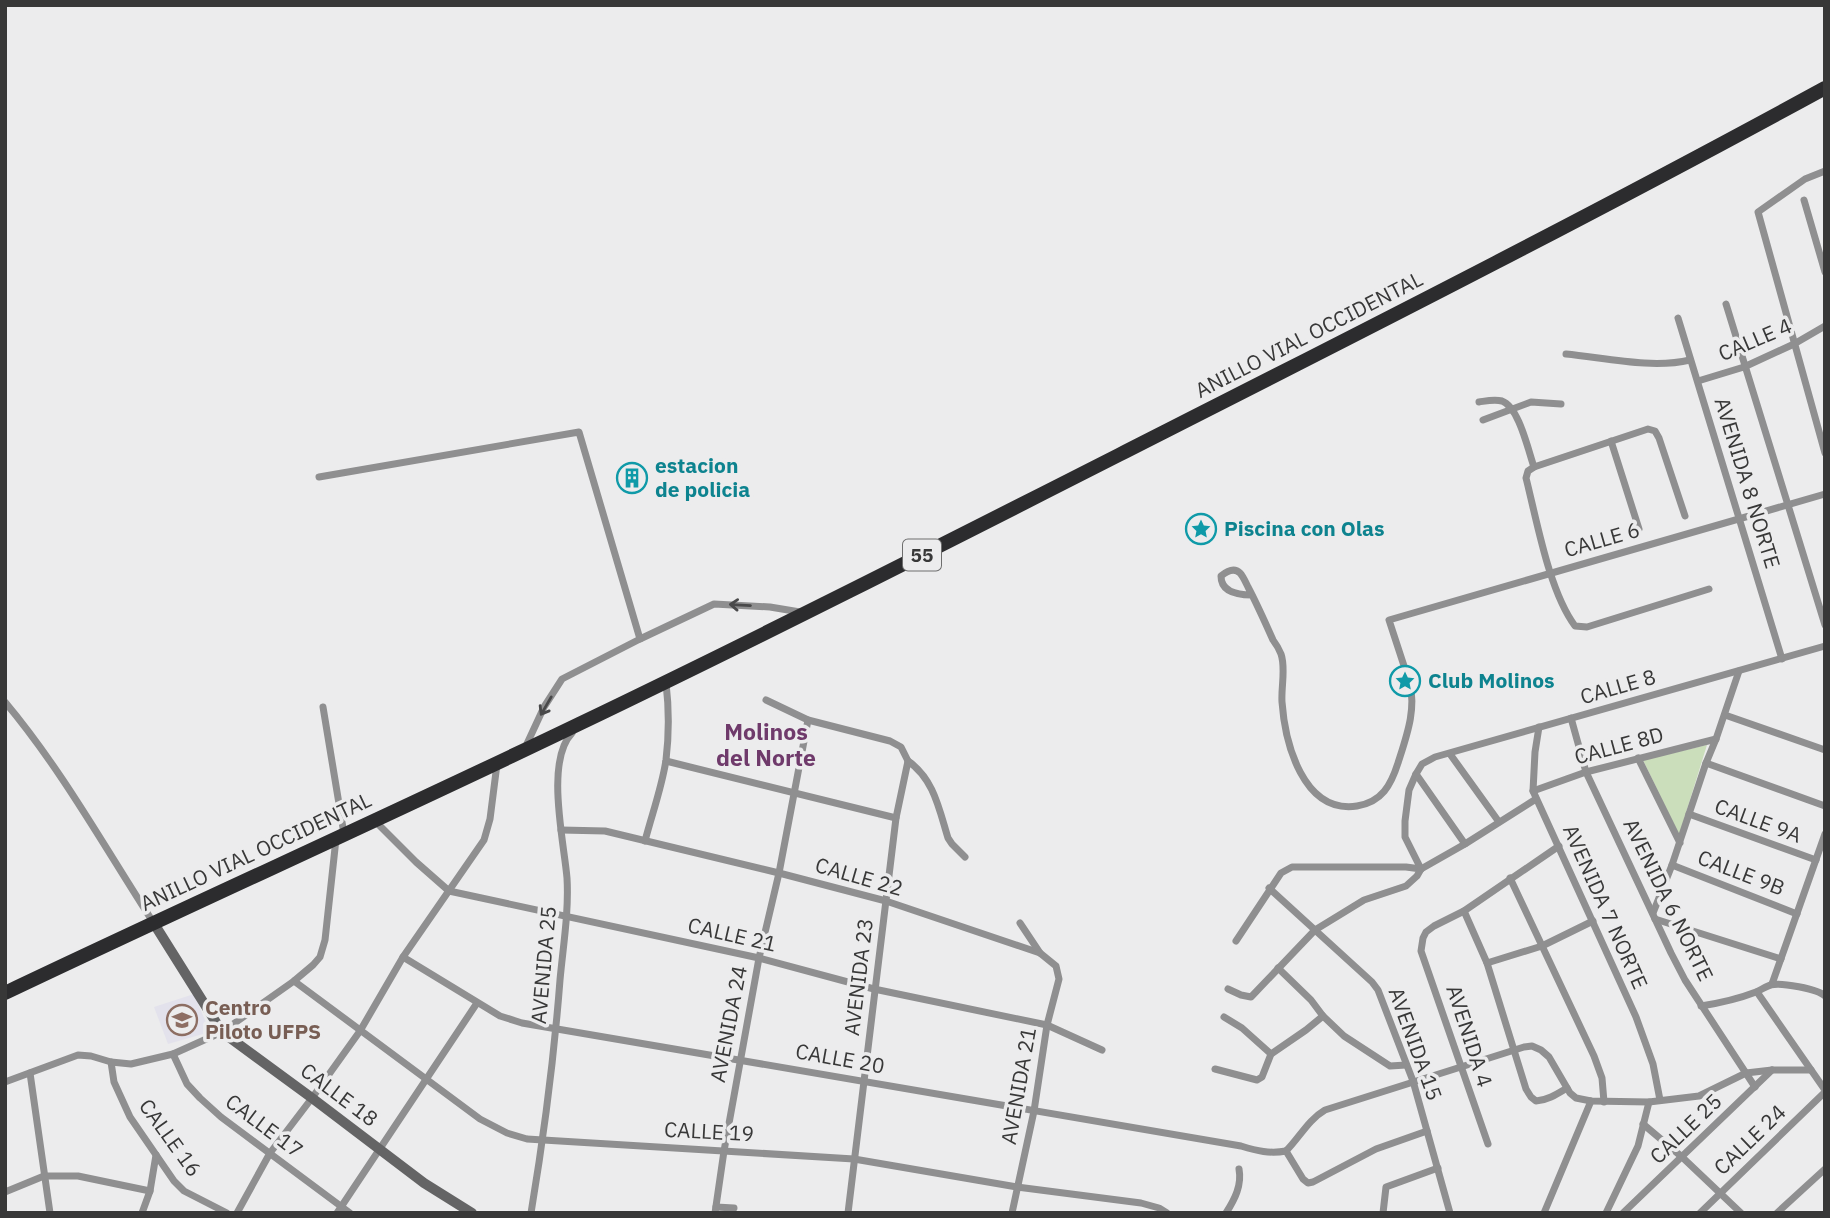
<svg xmlns="http://www.w3.org/2000/svg" width="1830" height="1218" font-family="'IBM Plex Sans',sans-serif">
	<style>
		.built { fill: #e3e2ec }
		.green { fill: #cbdebb }
		.lines { fill: none; stroke-linecap: round; stroke-linejoin: round }
		.street { stroke: #8f8f90; stroke-width: 7 }
		.secondary { stroke: #646465; stroke-width: 10 }
		.highway { stroke: #2c2c2e; stroke-width: 14 }
		.oneway { stroke: #49494a }
		.labels { text-anchor: middle; stroke-width: 7; stroke-linejoin: round; paint-order: stroke }
		.shield { fill: #ececed; stroke: #6e6e6e; stroke-width: 2 }
		.shield-label { font-size: 19px; font-weight: bold; fill: #383838 }
		.street-label { font-size: 21px; fill: #383838; stroke: #ececed }
		.culture-label { font-size: 21px; font-weight: bold; fill: #0d838f; stroke: #ececed; text-anchor: start }
		.education-label { font-size: 21px; font-weight: bold; fill: #785e54; stroke: #ececed; text-anchor: start }
		.neighbourhood-label { font-size: 23px; font-weight: bold; fill: #6f3a6b; stroke: #ececed }
	</style>
	<rect width="100%" height="100%" fill="#ececed"/>
	<path class="built" d="M194 994 210 1032 168 1044 154 1007Z"/>
	<path class="green" d="M1707 745 1679 835 1643 760Z"/>
	<g class="lines">
		<g class="street">
			<path d="M1825 171 1805 179 1758 212 1825 453"/>
			<path d="M1804 200 1825 272"/>
			<path d="M1726 304 1825 625"/>
			<path d="M1678 318 1782 659"/>
			<path d="M1566 354C1606 358 1652 369 1690 360"/>
			<path d="M1698 381 1744 367 1794 344 1825 326"/>
			<path d="M1479 402C1486 401 1494 399 1502 401 1519 407 1528 450 1534 467"/>
			<path d="M1483 420 1531 402 1561 404"/>
			<path d="M1611 441 1639 529"/>
			<path d="M319 477 579 432 640 639"/>
			<path d="M1685 516 1659 438 1655 431 1648 429 1534 467 1528 471 1526 478C1537 521 1549 591 1575 626L1587 627 1709 589"/>
			<path d="M1252 595C1238 595 1221 592 1221 576 1227 571 1234 567 1240 573 1243 576 1246 583 1248 587 1257 604 1265 622 1273 640 1276 644 1279 649 1281 654 1286 668 1281 687 1282 702 1285 743 1303 814 1357 806 1382 802 1391 785 1398 763 1407 735 1417 708 1409 679"/>
			<path d="M1406 672 1389 620 1825 494"/>
			<path d="M766 700 808 720 890 741 901 747 908 761 896 818 848 1213"/>
			<path d="M5 702C62 770 105 848 153 922"/>
			<path d="M323 707 344 834"/>
			<path d="M1725 715 1825 750"/>
			<path d="M1571 718 1586 772 1671 953 1685 980 1755 1087"/>
			<path d="M1539 727 1535 752 1533 791 1636 1017 1653 1064 1660 1100"/>
			<path d="M525 748 544 707 562 679 640 639 714 604 770 607 800 612"/>
			<path d="M1450 754 1499 822"/>
			<path d="M1638 758 1680 843"/>
			<path d="M666 761 896 818"/>
			<path d="M908 761C934 779 939 809 948 838L952 844 965 857"/>
			<path d="M1706 763 1825 806"/>
			<path d="M1416 774 1465 844"/>
			<path d="M1533 791 1586 772 1716 739"/>
			<path d="M1689 814 1816 860"/>
			<path d="M375 821 416 862 449 891 759 958 874 989 1047 1025 1102 1050"/>
			<path d="M561 830 605 831 779 873 886 901 1040 953 1056 966 1059 979 1047 1025 1034 1111 1012 1213"/>
			<path d="M645 841C652 814 662 787 666 760 669 735 669 708 666 683"/>
			<path d="M1672 865 1797 914"/>
			<path d="M1421 869 1405 837V821L1409 790 1416 774 1422 764 1435 757 1825 646"/>
			<path d="M1510 878 1594 1056 1602 1078 1604 1102"/>
			<path d="M1269 888 1372 982 1378 990 1413 1081 1450 1213"/>
			<path d="M1464 911 1487 963 1526 1089 1531 1097 1536 1101C1548 1100 1557 1094 1567 1088"/>
			<path d="M1653 913 1672 865 1706 763 1716 739 1739 671"/>
			<path d="M1655 919 1781 959"/>
			<path d="M1020 923 1040 953"/>
			<path d="M1236 941 1281 873 1292 867H1406L1421 869"/>
			<path d="M403 957 500 1016 522 1023 1241 1146C1257 1151 1270 1154 1286 1151"/>
			<path d="M1487 963 1542 946 1593 921"/>
			<path d="M1278 968 1311 1000 1323 1016 1344 1036 1390 1066 1406 1065"/>
			<path d="M294 981 480 1119 507 1133 527 1139 854 1159 1017 1187 1141 1203 1159 1208 1167 1213"/>
			<path d="M1772 984 1825 834"/>
			<path d="M1228 989 1241 995 1251 997 1315 930 1364 900 1406 886 1417 876 1421 869 1465 844 1536 799"/>
			<path d="M1757 992 1825 1090"/>
			<path d="M1701 1006C1720 1003 1738 999 1756 992 1761 990 1766 986 1771 985 1780 982 1818 989 1825 996"/>
			<path d="M1224 1017 1242 1028 1271 1054"/>
			<path d="M173 1054 187 1084 200 1098 221 1117 350 1213"/>
			<path d="M111 1062 114 1082 130 1117 174 1181 184 1191 227 1213"/>
			<path d="M1215 1069 1257 1080 1262 1077 1271 1054 1306 1030 1323 1016"/>
			<path d="M30 1073 50 1213"/>
			<path d="M5 1082 78 1055 91 1056 111 1062 131 1064 173 1054 222 1032 294 981 313 965 320 957 325 940 336 839"/>
			<path d="M1643 1124 1682 1157 1741 1213"/>
			<path d="M1488 1144 1421 951 1423 938 1426 932 1434 926 1464 911 1559 846"/>
			<path d="M1286 1151C1300 1137 1308 1120 1325 1110L1524 1047 1532 1046 1541 1050 1549 1057 1570 1093 1576 1098 1591 1101 1649 1102 1699 1096 1746 1073 1772 1070H1811"/>
			<path d="M1286 1151 1303 1179 1308 1183 1313 1182 1376 1149 1427 1131"/>
			<path d="M5 1192 44 1176H78L150 1191"/>
			<path d="M716 1207 734 1208"/>
			<path d="M142 1213 150 1191 156 1155"/>
			<path d="M237 1213 270 1153 312 1098 360 1031 403 957 484 840 490 819 497 764"/>
			<path d="M337 1213 477 1003"/>
			<path d="M531 1213C544 1135 554 1058 560 980 563 947 569 912 567 878 564 842 545 761 572 733"/>
			<path d="M715 1213 724 1151 759 958 779 873 808 720"/>
			<path d="M1226 1213C1235 1199 1242 1185 1239 1169"/>
			<path d="M1383 1213 1386 1187 1438 1168"/>
			<path d="M1544 1213 1591 1101"/>
			<path d="M1606 1213 1638 1146 1649 1102"/>
			<path d="M1623 1213 1772 1070"/>
			<path d="M1700 1213 1825 1092"/>
			<path d="M1777 1213 1825 1169"/>
		</g>
		<path class="secondary" d="M153 922 222 1032 312 1098 424 1183 472 1213"/>
		<path class="highway" d="M5 993C196 902 388 816 579 724 775 630 969 531 1164 432 1385 320 1607 207 1825 88"/>
	</g>
	<defs><path id="oneway-shaft" d="M-6 0H5M1.5-3L5.5 0L1.5 3" fill="none" stroke-width="1.6" stroke-linecap="round" stroke-linejoin="round" transform="scale(1.75)"/></defs>
	<g class="oneway">
		<use href="#oneway-shaft" transform="translate(740 605) rotate(-177)"/>
		<use href="#oneway-shaft" transform="translate(546 706) rotate(120)"/>
	</g>
	<defs>
		<g id="building-ring" transform="scale(1.575)"><circle r="9.5" fill="#ececed" stroke="#0f9aa8" stroke-width="1.5"/><path d="M-4-6H4V6H1V3H-1V6H-4ZM-2.5-4.3h1.7v1.8h-1.7ZM.8-4.3h1.7v1.8H.8ZM-2.5-1h1.7V.8h-1.7ZM.8-1h1.7V.8H.8Z" fill="#0f9aa8"/></g>
		<g id="sight-ring" transform="scale(1.575)"><circle r="9.5" fill="#ececed" stroke="#0f9aa8" stroke-width="1.5"/><path d="M0-6L1.8-2.2L6-1.7L2.9 1.2L3.7 5.4L0 3.3L-3.7 5.4L-2.9 1.2L-6-1.7L-1.8-2.2Z" fill="#0f9aa8"/></g>
		<g id="university-ring" transform="scale(1.575)"><circle r="9.5" fill="#ececed" stroke="#8d6e63" stroke-width="1.5"/><path d="M0-5L7-2L0 1L-7-2ZM-4 1L0 2.5L4 1V4Q0 6-4 4Z" fill="#8d6e63"/></g>
	</defs>
	<g fill-rule="evenodd">
		<use href="#building-ring" x="632" y="478"/>
		<use href="#sight-ring" x="1201" y="529"/>
		<use href="#sight-ring" x="1405" y="681"/>
		<use href="#university-ring" x="182" y="1020"/>
	</g>
	<g class="labels">
		<rect class="shield" x="903" y="539.5" width="38" height="31" rx="5"/>
		<g class="shield-label">
			<text x="922" y="562">55</text>
		</g>
		<g class="street-label">
			<text transform="translate(1309 335) rotate(-27)" y="7">ANILLO VIAL OCCIDENTAL</text>
			<text transform="translate(1755 340) rotate(-23)" y="7">CALLE 4</text>
			<text transform="translate(1747 483) rotate(73)" y="7">AVENIDA 8 NORTE</text>
			<text transform="translate(1602 540) rotate(-16)" y="7">CALLE 6</text>
			<text transform="translate(1618 687) rotate(-16)" y="7">CALLE 8</text>
			<text transform="translate(1619 746) rotate(-15)" y="7">CALLE 8D</text>
			<text transform="translate(1758 821) rotate(20)" y="7">CALLE 9A</text>
			<text transform="translate(256 852) rotate(-25)" y="7">ANILLO VIAL OCCIDENTAL</text>
			<text transform="translate(1741 873) rotate(21)" y="7">CALLE 9B</text>
			<text transform="translate(859 877) rotate(16)" y="7">CALLE 22</text>
			<text transform="translate(1668 900) rotate(64)" y="7">AVENIDA 6 NORTE</text>
			<text transform="translate(1605 907) rotate(66)" y="7">AVENIDA 7 NORTE</text>
			<text transform="translate(732 935) rotate(13)" y="7">CALLE 21</text>
			<text transform="translate(544 965) rotate(-85)" y="7">AVENIDA 25</text>
			<text transform="translate(859 977) rotate(-83)" y="7">AVENIDA 23</text>
			<text transform="translate(729 1024) rotate(-79)" y="7">AVENIDA 24</text>
			<text transform="translate(1469 1036) rotate(72)" y="7">AVENIDA 4</text>
			<text transform="translate(1415 1044) rotate(70)" y="7">AVENIDA 15</text>
			<text transform="translate(840 1059) rotate(10)" y="7">CALLE 20</text>
			<text transform="translate(1019 1086) rotate(-80)" y="7">AVENIDA 21</text>
			<text transform="translate(339 1095) rotate(37)" y="7">CALLE 18</text>
			<text transform="translate(264 1126) rotate(37)" y="7">CALLE 17</text>
			<text transform="translate(1686 1129) rotate(-44)" y="7">CALLE 25</text>
			<text transform="translate(709 1132) rotate(3)" y="7">CALLE 19</text>
			<text transform="translate(170 1138) rotate(54)" y="7">CALLE 16</text>
			<text transform="translate(1750 1140) rotate(-44)" y="7">CALLE 24</text>
		</g>
		<g class="culture-label">
			<text x="655" y="473">estacion<tspan x="655" dy="24">de policia</tspan></text>
			<text x="1224" y="536">Piscina con Olas</text>
			<text x="1428" y="688">Club Molinos</text>
		</g>
		<g class="education-label">
			<text x="205" y="1015">Centro<tspan x="205" dy="24">Piloto UFPS</tspan></text>
		</g>
		<g class="neighbourhood-label">
			<text x="766" y="740">Molinos<tspan x="766" dy="26">del Norte</tspan></text>
		</g>
	</g>
	<rect width="1830" height="1218" fill="none" stroke="#383838" stroke-width="14"/>
</svg>
